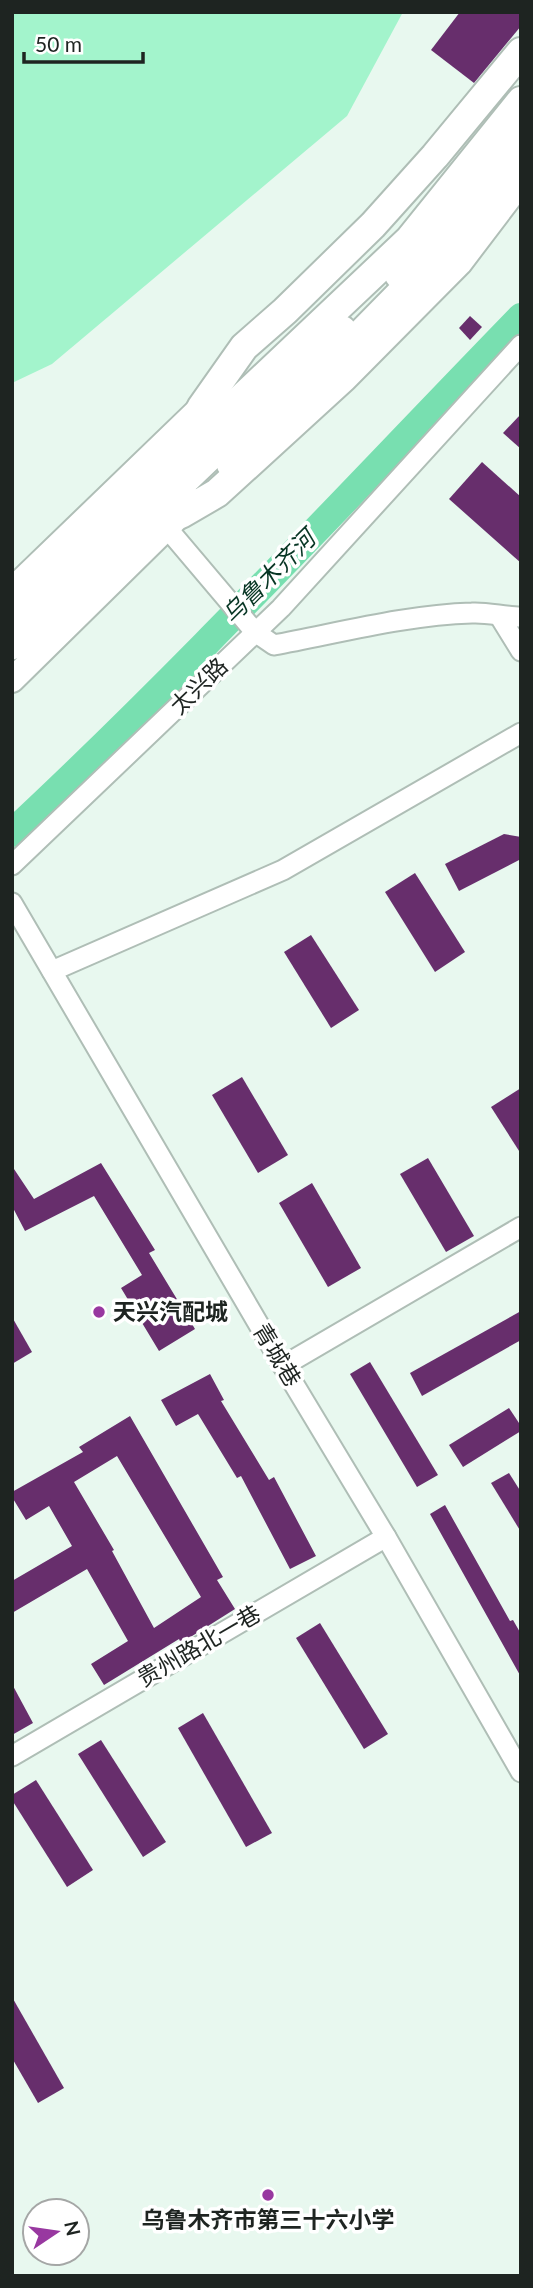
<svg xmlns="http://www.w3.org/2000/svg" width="533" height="2288" font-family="Lato,'Noto Sans SC',sans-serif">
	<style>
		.green { fill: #a3f4cc }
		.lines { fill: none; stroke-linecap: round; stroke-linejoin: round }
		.river { stroke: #78dfb0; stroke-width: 28 }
		.building { fill: #672e6c; fill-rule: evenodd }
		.minor-casing { stroke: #afbeb6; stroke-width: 23 }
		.major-casing { stroke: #afbeb6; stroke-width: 28 }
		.highway-casing { stroke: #afbeb6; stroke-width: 32 }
		.minor { stroke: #fff; stroke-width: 19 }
		.major { stroke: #fff; stroke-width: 24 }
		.highway { stroke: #fff; stroke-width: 28 }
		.poi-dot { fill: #9838a0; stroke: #fff; stroke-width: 2.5 }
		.labels { text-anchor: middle; stroke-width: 7; stroke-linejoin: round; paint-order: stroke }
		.street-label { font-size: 23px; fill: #1e2421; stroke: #fff }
		.poi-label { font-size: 23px; font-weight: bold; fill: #1e2421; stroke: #fff; text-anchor: start }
		.water-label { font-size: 24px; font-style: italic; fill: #073624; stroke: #fff }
	</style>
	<rect width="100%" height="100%" fill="#e8f8ef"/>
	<path class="green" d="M12 12H403L347 116 52 364 12 383Z"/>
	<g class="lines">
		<path class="river" d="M12 833C189 668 353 490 521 317"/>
	</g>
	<g class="building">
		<path d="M460 12H521V26L474 83 431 50Z"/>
		<path d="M470 316 482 327 470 340 459 328Z"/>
		<path d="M521 414V449L503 433Z"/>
		<path d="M482 462 521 497V563L449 499Z"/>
		<path d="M504 834 521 837V859L459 891 445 864Z"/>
		<path d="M415 873 465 952 435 972 385 892Z"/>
		<path d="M311 935 359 1010 331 1028 284 952Z"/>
		<path d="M242 1077 288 1155 258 1173 212 1095Z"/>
		<path d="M521 1088V1154L491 1107Z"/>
		<path d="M428 1158 474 1236 446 1252 400 1174Z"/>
		<path d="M101 1163 155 1250 149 1253 195 1329 159 1351 121 1288 142 1275 94 1196 25 1231 12 1206V1166L34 1199Z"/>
		<path d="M312 1183 361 1268 328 1287 279 1203Z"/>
		<path d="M521 1311V1340L422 1396 410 1373Z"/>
		<path d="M12 1317 32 1352 12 1364Z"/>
		<path d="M370 1362 438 1475 417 1487 350 1374Z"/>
		<path d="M210 1374 224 1400 221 1401 269 1480 274 1477 316 1556 290 1569 241 1476 237 1478 198 1414 176 1426 161 1400Z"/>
		<path d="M509 1408 521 1426V1431L463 1467 449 1445Z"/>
		<path d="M130 1416 223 1577 217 1580 235 1609 181 1643 179 1639 104 1685 91 1664 128 1641 87 1569 12 1613V1581L72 1546 49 1506 26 1520 12 1497V1492L83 1452 79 1447ZM117 1456 201 1597 154 1628 112 1551 114 1550 74 1482Z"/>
		<path d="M509 1473 521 1492V1532L491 1483Z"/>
		<path d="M445 1505 510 1621 513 1620 521 1634V1677L430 1514Z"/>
		<path d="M320 1623 388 1734 364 1749 296 1638Z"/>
		<path d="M12 1684 33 1723 12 1735Z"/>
		<path d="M203 1713 272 1833 246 1847 178 1728Z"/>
		<path d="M101 1740 166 1842 143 1857 78 1754Z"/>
		<path d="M36 1780 93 1870 67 1887 12 1800V1795Z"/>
		<path d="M12 1997 64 2088 38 2103 12 2058Z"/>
	</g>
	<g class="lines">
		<g class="minor-casing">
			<g id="minor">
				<path d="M167 528 255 632 274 645C339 633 406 615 472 613 487 612 505 617 521 617"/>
				<path d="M500 617 521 651"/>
				<path d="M12 865 281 608 521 345"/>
				<path d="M12 903 283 1366 386 1537 521 1772"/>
				<path d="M52 971 283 870 521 733"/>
				<path d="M283 1366 521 1227"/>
				<path d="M12 1756 386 1537"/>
			</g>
		</g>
		<g class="major-casing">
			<g id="major">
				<path d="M229 465 472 218 521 159"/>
				<path d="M12 590 214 395"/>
				<path d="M12 680 194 501"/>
			</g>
		</g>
		<g class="highway-casing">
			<g id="highway">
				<path d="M399 275 431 245 521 136"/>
				<path d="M201 408 244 347 285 311 373 225 435 156 521 52"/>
				<path d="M181 514 217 493 343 378 458 262 521 179"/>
				<path d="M12 615 409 240 521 101"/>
				<path d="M12 645 342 330"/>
			</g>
		</g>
		<use href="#minor" class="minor"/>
		<use href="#major" class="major"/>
		<use href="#highway" class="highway"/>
	</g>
	<g class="poi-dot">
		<circle cx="99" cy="1312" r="7"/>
		<circle cx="268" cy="2195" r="7"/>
	</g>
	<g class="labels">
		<g class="street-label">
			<text transform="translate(199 686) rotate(-44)" y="8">太兴路</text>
			<text transform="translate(277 1355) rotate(59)" y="8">青城巷</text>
			<text transform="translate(199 1646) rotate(-30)" y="8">贵州路北一巷</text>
		</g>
		<g class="poi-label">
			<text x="113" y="1320">天兴汽配城</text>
			<text x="268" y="2228" text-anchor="middle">乌鲁木齐市第三十六小学</text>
		</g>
		<g class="water-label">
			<text transform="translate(269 577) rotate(-45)" y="8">乌鲁木齐河</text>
		</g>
	</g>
	<rect width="533" height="2288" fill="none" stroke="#1e2421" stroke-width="28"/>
	<g transform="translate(56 2232) rotate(77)"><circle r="33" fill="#ffffff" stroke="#a5a7a6" stroke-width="2"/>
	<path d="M0-5L12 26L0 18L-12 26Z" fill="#9838a0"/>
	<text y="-10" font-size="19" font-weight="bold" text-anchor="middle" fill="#1e2421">N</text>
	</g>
	<path d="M24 52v10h119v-10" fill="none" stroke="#1e2421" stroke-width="3.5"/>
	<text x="35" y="52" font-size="21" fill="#1e2421" stroke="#ffffff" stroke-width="5" paint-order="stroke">50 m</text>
</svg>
